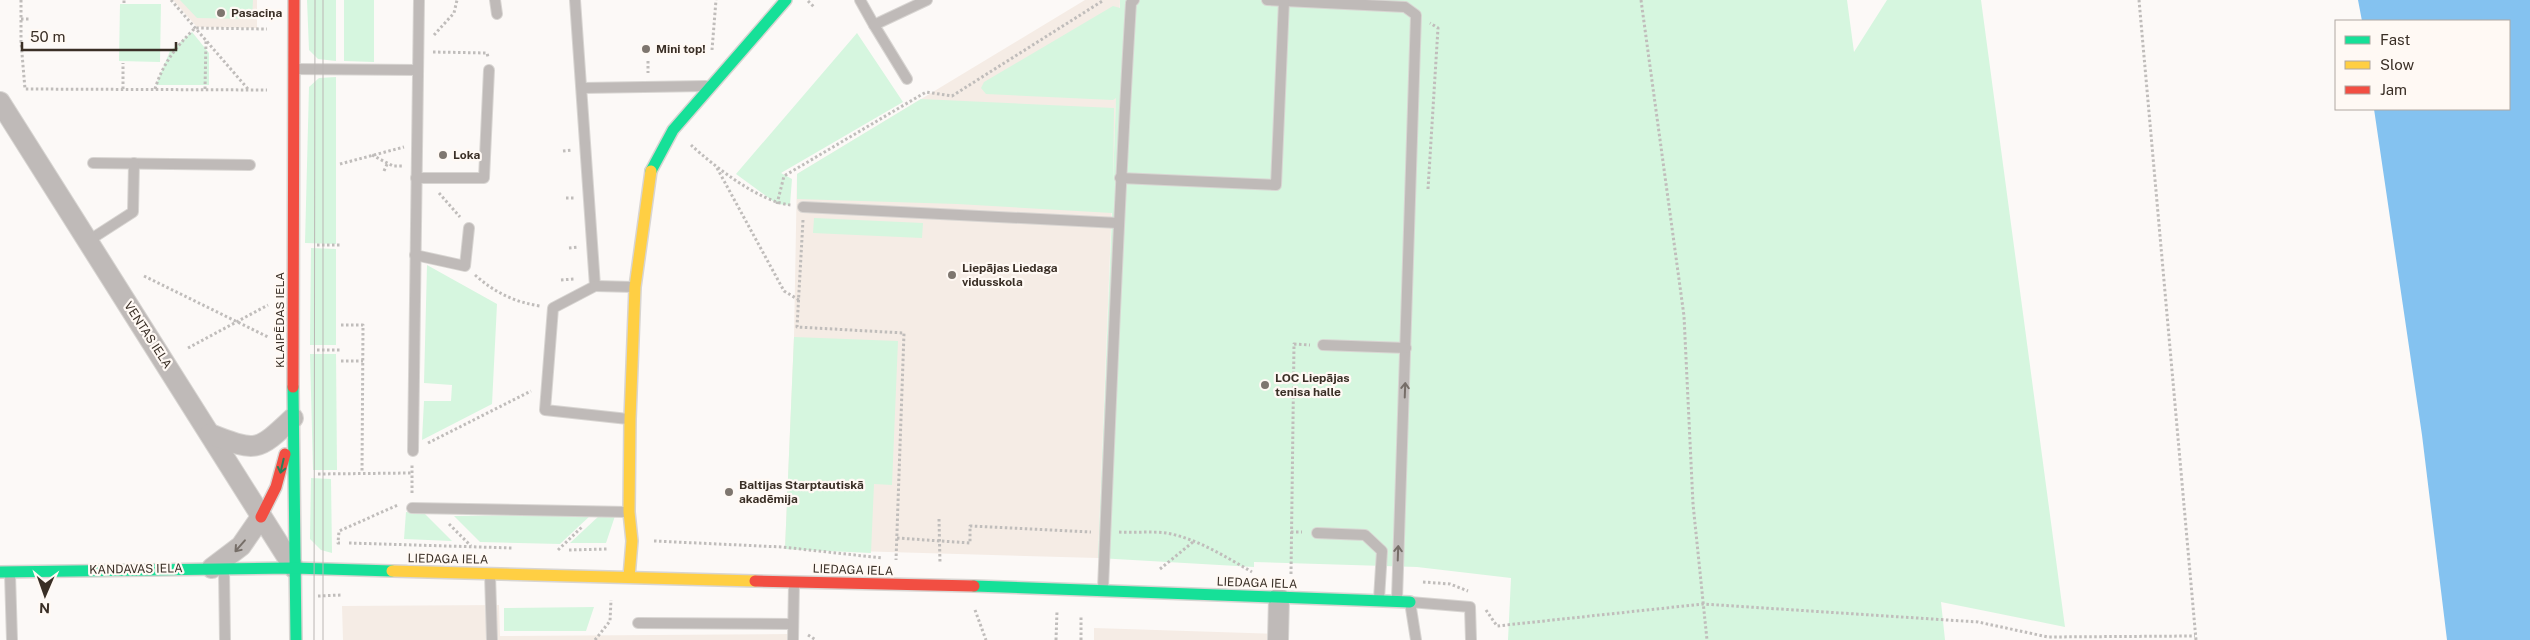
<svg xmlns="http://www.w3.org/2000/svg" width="2530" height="640" font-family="'Public Sans',sans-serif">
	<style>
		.built { fill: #f5ece5 }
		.green { fill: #d6f6df }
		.water { fill: #84c2f0 }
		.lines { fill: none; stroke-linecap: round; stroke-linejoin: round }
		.lane-casing { stroke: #d8d5d2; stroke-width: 12 }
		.street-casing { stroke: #d8d5d2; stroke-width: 22 }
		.fast-casing { stroke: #d8d5d2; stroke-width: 14 }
		.slow-casing { stroke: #d8d5d2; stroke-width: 14 }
		.jam-casing { stroke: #d8d5d2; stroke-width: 14 }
		.path { stroke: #c0bdbb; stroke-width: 3; stroke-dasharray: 2.5 2.5; stroke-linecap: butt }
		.lane { stroke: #bfbab8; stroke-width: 10 }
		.street { stroke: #bfbab8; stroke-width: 20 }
		.fast { stroke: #16e098; stroke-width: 11 }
		.slow { stroke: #ffcf43; stroke-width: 11 }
		.jam { stroke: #f24e42; stroke-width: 11 }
		.tram { stroke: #bbb6b4; stroke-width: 1 }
		.oneway { stroke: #766e68 }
		.oneway2 { stroke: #2a7f59 }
		.poi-dot { fill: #7e766f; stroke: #fff9f4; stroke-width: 2 }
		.labels { text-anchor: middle; stroke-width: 4.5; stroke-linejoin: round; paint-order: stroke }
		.poi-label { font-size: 12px; font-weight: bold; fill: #3a2f26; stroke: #fff9f4; text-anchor: start }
		.street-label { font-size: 12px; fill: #3a2f26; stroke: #fff9f4 }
	</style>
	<rect width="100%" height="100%" fill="#fcf9f7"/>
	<g class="built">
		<path d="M173 0H257V28L197 27Z"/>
		<path d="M1085 0H1120L1098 558 785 549 794 337 797 174Z"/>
		<path d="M499 605 500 636 790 634V640H343L342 606Z"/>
		<path d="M1094 628 1278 634V640H1094Z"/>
	</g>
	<g class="green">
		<path d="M180 0H253L252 19 197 18Z"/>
		<path d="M307 0H336V61L318 59 309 50Z"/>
		<path d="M344 0H374V62L344 61Z"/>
		<path d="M1120 0H1847L1854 52 1887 0H1981L2065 627 1941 602 1945 640H1508L1511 578 1417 567 1254 562V567L1098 558 1112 213 957 204 797 199V174L921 99 1114 108 1113 182 1116 98 1113 100 986 94 981 88 984 82 1113 6 1120 8Z"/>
		<path d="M120 4H161L160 62 119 61Z"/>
		<path d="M192 32 209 53V85H156L170 51Z"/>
		<path d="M857 33 903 102 781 173 792 179 790 205 777 204 736 174Z"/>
		<path d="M336 77V244L305 243 309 87 319 78Z"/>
		<path d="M814 218 923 223 922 238 813 233Z"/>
		<path d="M311 248 336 249V345H310Z"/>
		<path d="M427 265 497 304 492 404 422 440 424 401H451L452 385 424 383Z"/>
		<path d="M794 337 898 341 892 485 874 484 871 553 785 549Z"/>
		<path d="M310 354H336L337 470H313Z"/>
		<path d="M311 478 331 479 332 553 321 550 310 539Z"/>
		<path d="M406 512 424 513 452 541 404 539Z"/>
		<path d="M592 514 560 544 480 542 454 516Z"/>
		<path d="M600 515 615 516 606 543H570Z"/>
		<path d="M594 607 586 631H504V608Z"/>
	</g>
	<path class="water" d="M2358 0H2530V640H2447L2422 435 2374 109H2509V21H2362Z"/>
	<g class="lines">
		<g class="lane-casing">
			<g id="lane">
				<path d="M495 0 497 14"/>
				<path d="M575 0 595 286 553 308 545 410 628 419"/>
				<path d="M860 0 874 25"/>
				<path d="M1267 0 1405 7 1416 15 1397 599"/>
				<path d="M295 69 418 70"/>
				<path d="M907 79 874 25 927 0"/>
				<path d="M582 88 706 86"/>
				<path d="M93 163 250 165"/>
				<path d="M416 178H484L489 70"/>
				<path d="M1120 178 1276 185 1284 1"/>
				<path d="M803 207 1118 223"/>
				<path d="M88 241 133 212 134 163"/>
				<path d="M415 255 465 266 469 228"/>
				<path d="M595 286 634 287"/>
				<path d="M1323 345 1406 348"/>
				<path d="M413 451 419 0"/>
				<path d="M412 508 628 512"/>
				<path d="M1317 533 1365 535 1382 551 1379 599"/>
				<path d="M224 569 225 640"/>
				<path d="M10 574 12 640"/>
				<path d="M490 574 492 640"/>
				<path d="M1103 589C1111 394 1119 198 1131 3L1134 0"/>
				<path d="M638 623 792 624"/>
				<path d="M793 640 794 583"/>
				<path d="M1416 640 1410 602 1470 607 1471 640"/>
			</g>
		</g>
		<g class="street-casing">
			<g id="street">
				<path d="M0 102 294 568"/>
				<path d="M210 434C257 452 257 452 293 418"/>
				<path d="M212 568 241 546 261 517"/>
				<path d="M1278 640 1279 598"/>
			</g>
		</g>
		<g class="fast-casing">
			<g id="fast">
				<path d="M651 171 673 130 786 0"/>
				<path d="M293 387 296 640"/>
				<path d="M0 572 294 568 392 571"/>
				<path d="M974 586 1410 602"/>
			</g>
		</g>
		<g class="slow-casing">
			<g id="slow">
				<path d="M392 571 755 581"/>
				<path d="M629 577 632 541 629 512 630 419 635 287 651 171"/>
			</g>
		</g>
		<g class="jam-casing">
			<g id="jam">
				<path d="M293 387 294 0"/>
				<path d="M261 517 276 487 285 454"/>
				<path d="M755 581 974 586"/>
			</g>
		</g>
		<g class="path">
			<path d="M21 0V42L25 89 267 90"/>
			<path d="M171 0 248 89"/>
			<path d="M1641 0 1684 316 1693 504 1707 640"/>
			<path d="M2139 0 2196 640"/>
			<path d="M808 1 815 8"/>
			<path d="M124 3V0"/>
			<path d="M21 19H31"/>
			<path d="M434 35 454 13 457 0"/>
			<path d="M712 50 716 0"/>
			<path d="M433 52 487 53 488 57"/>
			<path d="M648 61V73"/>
			<path d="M123 89V63"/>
			<path d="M155 89C163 63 176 47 195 28L267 29"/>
			<path d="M205 89 206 41"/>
			<path d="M691 145C714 166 759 202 791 205"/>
			<path d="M563 151 572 150"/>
			<path d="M372 155 393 166H404"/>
			<path d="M340 164 404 147"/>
			<path d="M717 168 784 291 799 300"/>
			<path d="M384 171 388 162"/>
			<path d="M1428 189 1438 28 1430 23"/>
			<path d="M439 193 460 217"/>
			<path d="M566 198H576"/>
			<path d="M777 204 784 176 926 92 952 96 1104 0"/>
			<path d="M803 220 797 327 904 333 896 560"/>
			<path d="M317 245H341"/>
			<path d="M569 248 579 247"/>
			<path d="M475 275C494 292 514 302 540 306"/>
			<path d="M144 276 268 337"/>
			<path d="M561 280 574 279"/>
			<path d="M341 325H363L362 473"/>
			<path d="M188 348 268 305"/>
			<path d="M317 350H341"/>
			<path d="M341 361H363"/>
			<path d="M428 443 531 391"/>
			<path d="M318 474 412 473"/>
			<path d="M412 493V464"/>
			<path d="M939 519 940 563"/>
			<path d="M449 524 471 546"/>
			<path d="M1119 532C1135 533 1151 531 1166 533 1196 538 1226 557 1252 572"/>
			<path d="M1291 532H1302"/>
			<path d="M897 538 970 543V526L1091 532"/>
			<path d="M654 541 782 547 882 558"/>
			<path d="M340 543H338L339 531 398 505"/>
			<path d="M349 543 512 548"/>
			<path d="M558 550 583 526"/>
			<path d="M569 550 607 549"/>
			<path d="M1160 569 1193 542"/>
			<path d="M1291 574 1294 344 1310 345"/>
			<path d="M1423 582 1450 584 1468 591"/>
			<path d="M318 596 341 595"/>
			<path d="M975 610 986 640"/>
			<path d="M1486 610 1497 626 1703 604 1978 622 2048 637 2195 636"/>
			<path d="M808 635 816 640"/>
			<path d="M595 640 610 621 611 600"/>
			<path d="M1056 640 1057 611"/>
			<path d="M1081 640V615"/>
		</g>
		<use href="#lane" class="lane"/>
		<use href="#street" class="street"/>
		<use href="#fast" class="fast"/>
		<use href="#slow" class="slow"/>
		<use href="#jam" class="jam"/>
		<g class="tram">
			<path d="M314 640 315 0"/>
			<path d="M323 640V0"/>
		</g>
	</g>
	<defs><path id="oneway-shaft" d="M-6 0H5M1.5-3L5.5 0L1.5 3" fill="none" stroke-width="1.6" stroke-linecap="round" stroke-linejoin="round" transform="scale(1.25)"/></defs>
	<g class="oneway">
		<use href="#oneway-shaft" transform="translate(1405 390) rotate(-88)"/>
		<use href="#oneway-shaft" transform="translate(240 546) rotate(131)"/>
		<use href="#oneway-shaft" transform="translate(1398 553) rotate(-88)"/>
	</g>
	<use class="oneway2" href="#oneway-shaft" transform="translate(282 466) rotate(103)"/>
	<g class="poi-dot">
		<circle cx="221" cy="13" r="5"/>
		<circle cx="646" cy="49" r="5"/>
		<circle cx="443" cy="155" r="5"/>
		<circle cx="952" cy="275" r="5"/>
		<circle cx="1265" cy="385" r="5"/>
		<circle cx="729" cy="492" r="5"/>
	</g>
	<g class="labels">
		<g class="poi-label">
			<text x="231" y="17">Pasaciņa</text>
			<text x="656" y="53">Mini top!</text>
			<text x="453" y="159">Loka</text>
			<text x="962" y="272">Liepājas Liedaga<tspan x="962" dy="14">vidusskola</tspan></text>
			<text x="1275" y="382">LOC Liepājas<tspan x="1275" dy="14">tenisa halle</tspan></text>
			<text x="739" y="489">Baltijas Starptautiskā<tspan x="739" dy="14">akadēmija</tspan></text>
		</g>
		<g class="street-label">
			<text transform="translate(280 320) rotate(-90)" y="4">KLAIPĒDAS IELA</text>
			<text transform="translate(148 335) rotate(57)" y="4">VENTAS IELA</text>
			<text transform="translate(448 559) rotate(1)" y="4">LIEDAGA IELA</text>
			<text transform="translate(136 569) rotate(-1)" y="4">KANDAVAS IELA</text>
			<text transform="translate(853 570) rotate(2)" y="4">LIEDAGA IELA</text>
			<text transform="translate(1257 583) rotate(2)" y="4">LIEDAGA IELA</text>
		</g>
	</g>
	<rect x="2335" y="20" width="175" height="90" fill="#fff9f4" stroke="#b0a8a2"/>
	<rect x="2345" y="36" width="25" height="8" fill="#16e098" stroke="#b0a8a2"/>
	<text x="2380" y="45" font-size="15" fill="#3a2f26">Fast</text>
	<rect x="2345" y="61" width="25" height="8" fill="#ffcf43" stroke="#b0a8a2"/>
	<text x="2380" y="70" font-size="15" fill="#3a2f26">Slow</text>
	<rect x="2345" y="86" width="25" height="8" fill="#f24e42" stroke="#b0a8a2"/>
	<text x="2380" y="95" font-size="15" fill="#3a2f26">Jam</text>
	<g transform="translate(45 595) rotate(182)" stroke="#fff9f4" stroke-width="4" paint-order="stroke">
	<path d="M0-4L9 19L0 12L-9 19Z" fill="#3a2f26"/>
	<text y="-8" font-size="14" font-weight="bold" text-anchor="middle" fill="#3a2f26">N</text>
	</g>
	<path d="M22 42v8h154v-8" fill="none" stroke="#3a2f26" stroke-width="2.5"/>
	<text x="30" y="42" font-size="15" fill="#3a2f26" stroke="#fff9f4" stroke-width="4" paint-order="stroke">50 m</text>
</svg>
